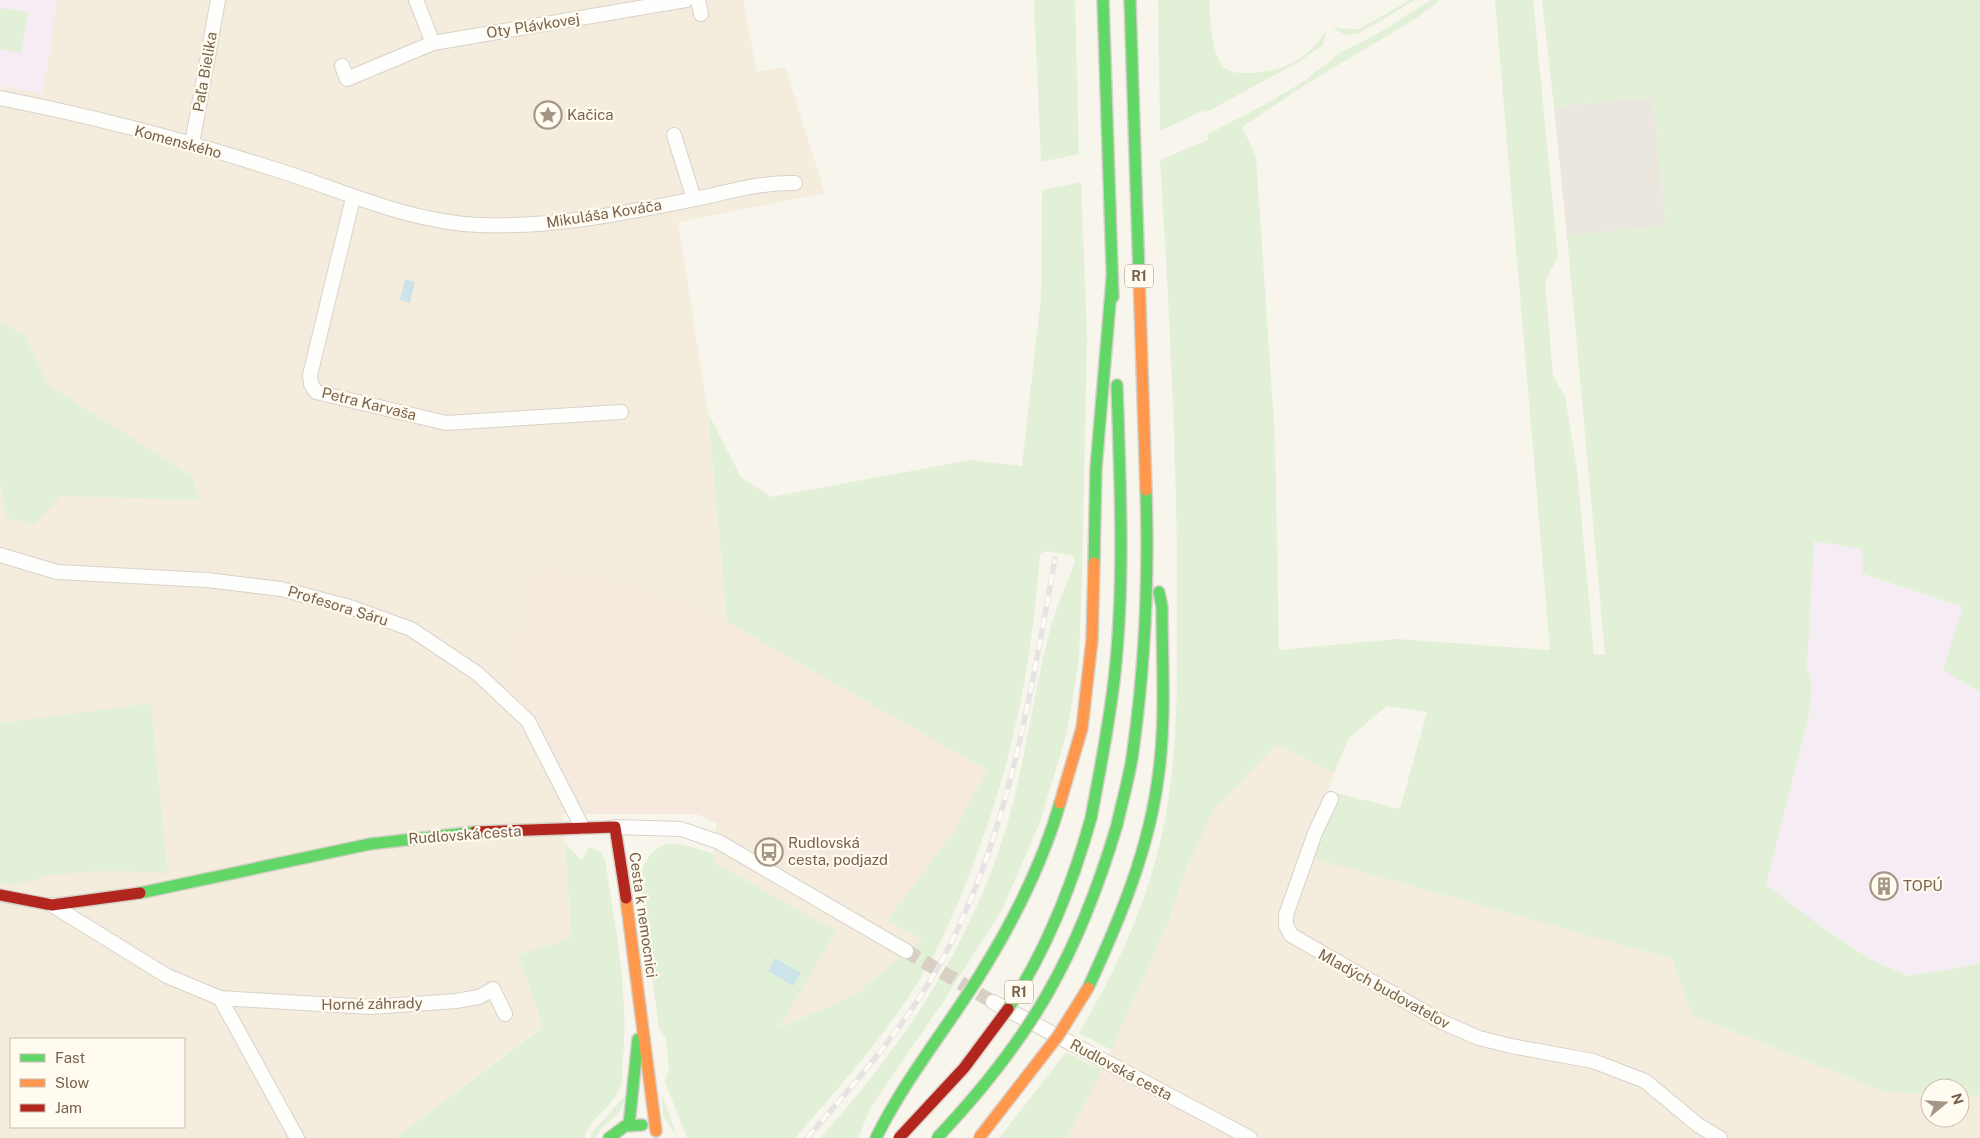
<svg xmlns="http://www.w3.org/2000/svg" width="1980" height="1138" font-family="'Public Sans',sans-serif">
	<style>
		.residential { fill: #f4eddd; fill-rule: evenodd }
		.commercial { fill: #f6eade }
		.industrial { fill: #ebe6de }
		.education { fill: #f6ecf4 }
		.green { fill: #e2f0d8 }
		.water { fill: #cde3ea }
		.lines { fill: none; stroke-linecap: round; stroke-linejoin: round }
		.street-tunnel { stroke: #d8d0c4; stroke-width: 14; stroke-dasharray: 14 7; stroke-linecap: butt }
		.street-casing { stroke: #d8d2cb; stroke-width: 16 }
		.fast-casing { stroke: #d6d1c8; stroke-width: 14 }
		.slow-casing { stroke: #d6d1c8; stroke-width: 14 }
		.jam-casing { stroke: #d6d1c8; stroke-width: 14 }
		.street { stroke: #fefefc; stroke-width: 14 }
		.fast { stroke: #63d668; stroke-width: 11 }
		.slow { stroke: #ff974d; stroke-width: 11 }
		.jam { stroke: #b3261e; stroke-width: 11 }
		.rail-casing { stroke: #e6e3e5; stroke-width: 5.5 }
		.rail { stroke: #fffbf0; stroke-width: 4; stroke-dasharray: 11; stroke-linecap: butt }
		.fast-bridge-casing { stroke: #dad2ca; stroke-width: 14; stroke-linecap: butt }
		.slow-bridge-casing { stroke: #dad2ca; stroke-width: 14; stroke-linecap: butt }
		.jam-bridge-casing { stroke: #dad2ca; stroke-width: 14; stroke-linecap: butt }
		.fast-bridge { stroke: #63d668; stroke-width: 11 }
		.slow-bridge { stroke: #ff974d; stroke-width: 11 }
		.jam-bridge { stroke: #b3261e; stroke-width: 11 }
		.labels { text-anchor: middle; stroke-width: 4.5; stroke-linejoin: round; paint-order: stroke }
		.shield { fill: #fffbf0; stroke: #a1907c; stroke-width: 1 }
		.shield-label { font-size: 14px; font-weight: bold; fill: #79624b }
		.street-label { font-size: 15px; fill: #79624b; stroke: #fffbf0 }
		.poi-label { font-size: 15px; fill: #79624b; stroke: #fffbf0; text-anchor: start }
	</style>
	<rect width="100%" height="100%" fill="#f8f5ed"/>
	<g class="residential">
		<path d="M57 0H743L757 72 785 67 825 193 678 222 708 413 727 622 624 585 510 682 563 814 571 939 518 955 543 1026 395 1138H0V484L6 518 61 496 200 500 192 476 47 384 25 336 0 321V86L43 93ZM11 1039H184V1127H11Z"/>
		<path d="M1277 744 1334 773 1328 790 1337 793 1314 858 1672 959 1692 1015 1885 1092 1930 1094V1118H1960V1095L1980 1096V1138H1232L1102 1070 1169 920 1187 866 1215 808Z"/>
		<path d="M716 823 887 920 923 939 856 994 778 1028 712 862Z"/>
	</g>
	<g class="commercial">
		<path d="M540 571 624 585 727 622 987 770 954 832 887 920 716 823 696 814H563L510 682Z"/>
		<path d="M1102 1070 1232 1138H1067Z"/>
	</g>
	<path class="industrial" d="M1653 97 1666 226 1567 236 1554 107Z"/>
	<g class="education">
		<path d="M0 0H57L43 94 0 86Z"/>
		<path d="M1814 541 1863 549 1864 575 1964 607 1943 670 1980 692V963L1954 969 1907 976 1872 960 1823 928 1766 885 1809 715 1812 686 1807 667Z"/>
	</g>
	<g class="green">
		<path d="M1034 0H1075L1079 154 1041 162Z"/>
		<path d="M1158 0H1209C1211 20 1210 51 1224 67 1235 79 1277 71 1290 64 1305 57 1318 44 1326 31L1323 45 1297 63 1205 113 1204 110 1160 131Z"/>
		<path d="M1410 0H1415L1358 34 1346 35 1332 28 1359 29Z"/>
		<path d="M1431 0H1440L1417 18 1308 83 1242 127 1256 156 1275 439 1279 650 1397 639 1550 650 1495 0H1533L1558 257 1545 281 1553 376 1565 396 1577 470 1594 654 1605 655 1567 236 1666 225 1653 97 1554 107 1542 0H1980V692L1943 670 1963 607 1863 574 1862 549 1814 541 1807 667 1812 686 1809 715 1766 885 1823 928 1872 960 1907 976 1954 969 1980 963V1096L1960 1095V1088H1930V1094L1885 1092 1692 1015 1672 959 1313 858 1337 793 1400 809 1427 712 1387 706 1349 738 1334 773 1277 744 1215 808 1187 866 1169 920 1111 1050 1079 1033C1119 966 1153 891 1166 813 1179 742 1177 667 1177 594 1177 449 1169 305 1160 160L1208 140V134L1264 105 1303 82 1340 53 1379 33Z"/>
		<path d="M0 8 28 12 21 53 0 49Z"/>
		<path d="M1081 182 1087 336 1082 574 1079 659 1067 732 1040 822 1002 910 945 999 871 1107 858 1138H820C905 1044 976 938 1010 814 1026 755 1034 693 1049 633 1056 609 1066 585 1075 562L1072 555 1045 551 1040 555C1031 670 1012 767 969 875 954 913 939 949 917 984 882 1040 838 1088 795 1138H687L665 1082 669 1069 666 1038 659 1028 639 876C656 832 677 842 713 854V862L836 931 779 1028 856 994 922 939 887 920 954 832 987 770 727 622 708 413 741 477 771 497 970 460 1022 466 1041 297 1042 190Z"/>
		<path d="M0 321 25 336 47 384 192 476 200 500 61 496 34 524 6 518 0 484Z"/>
		<path d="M151 703 168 874C129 870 91 870 52 875 31 878 23 888 0 882V723Z"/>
		<path d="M565 843 582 861 589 847 601 852 605 860C615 925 629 992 623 1058 622 1067 623 1077 621 1085 615 1106 590 1117 584 1138H395L543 1027 518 955 571 938Z"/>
		<path d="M1066 1052 1102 1070 1067 1138H999Z"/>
		<path d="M662 1095 676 1133 678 1138 663 1116Z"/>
		<path d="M625 1096C624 1117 604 1120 595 1138H590L593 1131Z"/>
	</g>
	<g class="water">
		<path d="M405 279 415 282 410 303 400 300Z"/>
		<path d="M775 958 801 973 793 986 768 971Z"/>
	</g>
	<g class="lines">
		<path class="street-tunnel" d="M906 951 993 1002"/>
		<g class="street-casing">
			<g id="street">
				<path d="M416 0 433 43"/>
				<path d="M698 0 701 14"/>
				<path d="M342 66 347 79 433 43 686 0"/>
				<path d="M0 98C92 116 185 140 274 169 342 190 407 222 479 225 552 228 624 213 695 199 729 192 761 182 795 183"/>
				<path d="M674 135 694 199"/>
				<path d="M192 144 218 0"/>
				<path d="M353 198 310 375 311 384 316 392 446 423 621 412"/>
				<path d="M0 555 57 572 207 580 281 589 350 607 411 629 478 674 528 721 582 827"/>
				<path d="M1331 799 1315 833 1286 915V925L1291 935 1442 1022 1479 1038 1511 1046 1593 1061 1645 1081 1698 1125 1720 1138"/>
				<path d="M615 827 681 829 719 842 906 951"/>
				<path d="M52 905 167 976 220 998 370 1007 456 1001 479 997 493 989 505 1014"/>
				<path d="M220 998 297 1138"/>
				<path d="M993 1002 1250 1138"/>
			</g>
		</g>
		<g class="fast-casing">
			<g id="fast">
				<path d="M1103 0 1113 297"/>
				<path d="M1130 0 1139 275"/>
				<path d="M1094 563 1096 468 1112 279"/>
				<path d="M1091 818C1100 770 1110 721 1115 672 1125 577 1120 481 1117 385"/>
				<path d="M1117 825C1122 801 1130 776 1133 751 1145 665 1149 577 1146 490"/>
				<path d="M140 893 370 844 475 832"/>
				<path d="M1088 988C1120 919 1150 848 1159 771 1166 717 1162 662 1162 607L1159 592"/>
				<path d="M629 1125 638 1039"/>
				<path d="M609 1138 625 1126 642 1125"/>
				<path d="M876 1138C904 1081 944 1032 978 978 1012 924 1042 865 1060 803"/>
			</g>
		</g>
		<g class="slow-casing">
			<g id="slow">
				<path d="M1139 275 1146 490"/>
				<path d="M1060 803 1082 728 1092 640 1094 563"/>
				<path d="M626 898 656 1131"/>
			</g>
		</g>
		<g class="jam-casing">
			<g id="jam">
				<path d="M475 832 615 827 626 898"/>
				<path d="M0 895 52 905 140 893"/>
			</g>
		</g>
		<use href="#street" class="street"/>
		<use href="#fast" class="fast"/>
		<use href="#slow" class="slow"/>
		<use href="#jam" class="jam"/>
		<g class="rail-casing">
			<path id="rail" d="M807 1138C855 1083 904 1028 940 964 1008 839 1030 697 1055 559"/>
		</g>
		<use href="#rail" class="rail"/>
		<g class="fast-bridge-casing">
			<g id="fast-bridge">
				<path d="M1008 1009C1047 949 1072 887 1091 818"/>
				<path d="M937 1138C1031 1039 1078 956 1117 825"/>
			</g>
		</g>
		<g class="slow-bridge-casing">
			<path id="slow-bridge" d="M979 1138 1058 1036 1088 988"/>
		</g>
		<g class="jam-bridge-casing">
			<path id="jam-bridge" d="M899 1138 964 1068 1008 1009"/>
		</g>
		<use href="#fast-bridge" class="fast-bridge"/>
		<use href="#slow-bridge" class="slow-bridge"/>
		<use href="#jam-bridge" class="jam-bridge"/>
	</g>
	<defs>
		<g id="sight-ring" transform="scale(1.4375)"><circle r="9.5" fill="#fffbf0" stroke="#a59584" stroke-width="1.5"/><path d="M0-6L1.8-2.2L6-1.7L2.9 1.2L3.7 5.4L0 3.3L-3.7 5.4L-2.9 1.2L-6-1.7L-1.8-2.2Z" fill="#a59584"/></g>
		<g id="bus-ring" transform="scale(1.4375)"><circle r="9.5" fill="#fffbf0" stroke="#a59584" stroke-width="1.5"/><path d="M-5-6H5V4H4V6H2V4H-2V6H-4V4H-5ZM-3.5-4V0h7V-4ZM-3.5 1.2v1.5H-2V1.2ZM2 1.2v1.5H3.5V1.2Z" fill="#a59584"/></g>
		<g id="building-ring" transform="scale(1.4375)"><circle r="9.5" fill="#fffbf0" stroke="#a59584" stroke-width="1.5"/><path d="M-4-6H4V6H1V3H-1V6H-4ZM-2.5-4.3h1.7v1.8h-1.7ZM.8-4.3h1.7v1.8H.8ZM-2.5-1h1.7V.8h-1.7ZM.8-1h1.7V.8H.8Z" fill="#a59584"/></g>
	</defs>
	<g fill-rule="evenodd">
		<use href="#sight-ring" x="548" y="115"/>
		<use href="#bus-ring" x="769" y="852"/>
		<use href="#building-ring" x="1884" y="886"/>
	</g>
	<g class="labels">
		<g class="shield">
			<rect x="1125" y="264.5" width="28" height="23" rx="4"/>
			<rect x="1005" y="980.5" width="28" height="23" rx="4"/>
		</g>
		<g class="shield-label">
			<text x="1139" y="281">R1</text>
			<text x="1019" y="997">R1</text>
		</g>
		<g class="street-label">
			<text transform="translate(533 26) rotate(-9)" y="5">Oty Plávkovej</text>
			<text transform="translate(205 72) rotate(-80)" y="5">Paľa Bielika</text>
			<text transform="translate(178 142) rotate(15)" y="5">Komenského</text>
			<text transform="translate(604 214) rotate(-9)" y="5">Mikuláša Kováča</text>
			<text transform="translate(369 404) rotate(14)" y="5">Petra Karvaša</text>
			<text transform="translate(338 606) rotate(17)" y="5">Profesora Sáru</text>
			<text transform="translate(465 835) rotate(-4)" y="5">Rudlovská cesta</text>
			<text transform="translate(643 915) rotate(82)" y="5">Cesta k nemocnici</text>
			<text transform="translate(1384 989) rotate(29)" y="5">Mladých budovateľov</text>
			<text transform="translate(372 1004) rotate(-1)" y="5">Horné záhrady</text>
			<text transform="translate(1121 1070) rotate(28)" y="5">Rudlovská cesta</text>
		</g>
		<g class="poi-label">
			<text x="567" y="120">Kačica</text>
			<text x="788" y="848">Rudlovská<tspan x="788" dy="17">cesta, podjazd</tspan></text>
			<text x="1903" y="891">TOPÚ</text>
		</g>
	</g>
	<rect x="10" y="1038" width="175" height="90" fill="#fffbf0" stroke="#c9beae"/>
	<rect x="20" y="1054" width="25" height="8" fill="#63d668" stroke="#c9beae"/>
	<text x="55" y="1063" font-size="15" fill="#79624b">Fast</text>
	<rect x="20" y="1079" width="25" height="8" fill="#ff974d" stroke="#c9beae"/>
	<text x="55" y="1088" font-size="15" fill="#79624b">Slow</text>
	<rect x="20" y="1104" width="25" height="8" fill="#b3261e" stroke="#c9beae"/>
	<text x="55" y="1113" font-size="15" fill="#79624b">Jam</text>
	<g transform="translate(1945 1103) rotate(72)"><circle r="24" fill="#fffbf0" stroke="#c9beae"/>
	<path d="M0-4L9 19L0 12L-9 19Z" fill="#a59584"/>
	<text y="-8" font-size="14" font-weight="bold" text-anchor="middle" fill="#79624b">N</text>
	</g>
</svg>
